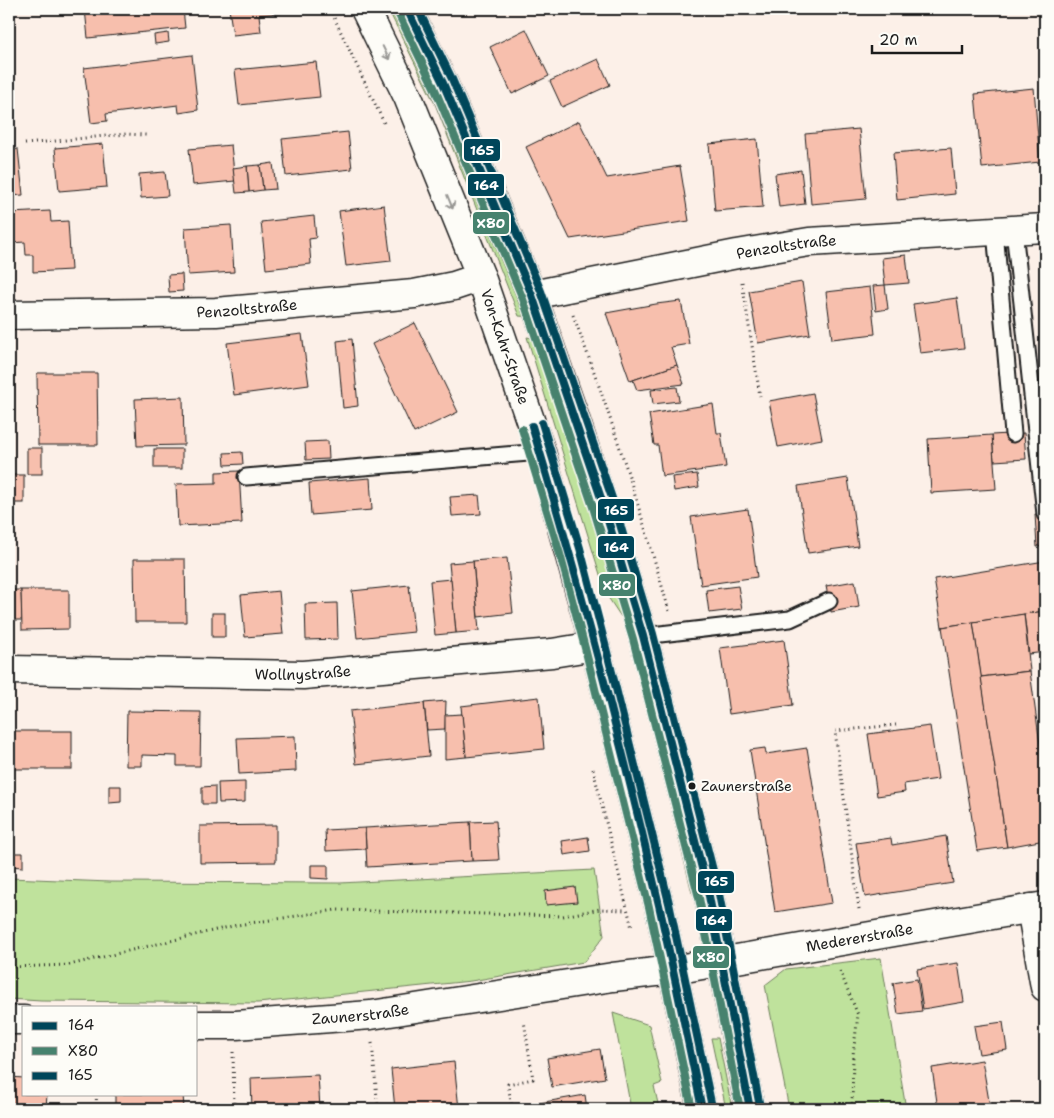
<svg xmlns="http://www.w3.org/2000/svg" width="1054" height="1118" font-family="'Shantell Sans',sans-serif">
	<rect width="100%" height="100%" fill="#fcf0e8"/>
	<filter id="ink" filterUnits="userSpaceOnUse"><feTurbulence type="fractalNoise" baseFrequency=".02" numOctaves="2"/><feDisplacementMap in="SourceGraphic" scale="10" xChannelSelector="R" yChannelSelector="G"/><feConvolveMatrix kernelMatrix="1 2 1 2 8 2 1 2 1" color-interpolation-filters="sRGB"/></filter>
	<g filter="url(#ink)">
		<g fill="#bfe29c" stroke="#6e7f5c">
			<path d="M388,9h8l135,308 -12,-1 -84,-212z"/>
			<path d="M527,337l14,3 91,285 69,267 -9,1 -65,-267 -21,-32z"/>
			<path d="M594,870l10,66 -20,26 -113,19 -213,22 -217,-2 -32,-2v-121l101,4 230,1z"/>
			<path d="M881,958l25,151h-117l-24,-124 21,-16z"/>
			<path d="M613,1013l36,12 13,58 -8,3 5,22 8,-1 1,2h-37z"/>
			<path d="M711,1038h7l14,71h-6z"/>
		</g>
		<g fill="#f7bfad" stroke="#1c1c1c">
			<path d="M85,9h98l2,19 -97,10z"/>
			<path d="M229,9h52v4l-22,2 2,17 -28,3z"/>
			<path d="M526,29l23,47 -37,18 -22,-47z"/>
			<path d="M168,33l1,9 -14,2 -1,-9z"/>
			<path d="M192,55l6,55 -19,3 -1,-8 -72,9 1,7 -16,2 -7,-55z"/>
			<path d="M598,59l12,26 -48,22 -12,-26z"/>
			<path d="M316,62l4,35 -81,8 -4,-35z"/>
			<path d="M1034,88l6,74 -58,6 -7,-74z"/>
			<path d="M579,121l28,57 73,-12 9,55 -119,18 -44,-92z"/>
			<path d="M859,129l7,70 -55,5 -6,-70z"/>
			<path d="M348,132l4,37 -66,7 -4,-37z"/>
			<path d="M757,139l6,68 -48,4 -6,-67z"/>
			<path d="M103,144l4,43 -48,4 -4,-43z"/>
			<path d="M231,145l4,36 -42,4 -4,-36z"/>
			<path d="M951,148l4,46 -58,6 -4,-47z"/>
			<path d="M18,149l5,46 -14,1v-46z"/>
			<path d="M273,163l3,26 -13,1 -3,-25z"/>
			<path d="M260,165l3,25 -14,2 -2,-26z"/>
			<path d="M247,166l2,26 -13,1 -3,-25z"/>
			<path d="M801,170l4,34 -26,3 -4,-33z"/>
			<path d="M165,172l3,24 -27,2 -2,-24z"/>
			<path d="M384,205l7,56 -45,5 -7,-55z"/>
			<path d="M50,211l1,11 17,-1 3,49 -38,2v-17h-7l-1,-13 -14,1 -1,-30z"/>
			<path d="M314,216l2,22 -7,1 2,25 -45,5 -5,-47z"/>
			<path d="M231,225l3,47 -46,3 -3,-47z"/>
			<path d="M906,255l3,28 -24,2 -3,-27z"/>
			<path d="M182,274l1,17 -14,1 -1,-17z"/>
			<path d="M802,282l8,52 -52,9 -9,-52z"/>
			<path d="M885,285l3,24 -12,2 -3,-25z"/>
			<path d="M870,287l5,47 -43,5 -6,-47z"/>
			<path d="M957,298l7,50 -44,5 -7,-49z"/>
			<path d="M681,301l8,43 -18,3 6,18 -47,16 -24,-68 50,-9z"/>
			<path d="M415,323l43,89 -44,21 -42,-89z"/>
			<path d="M302,334l7,51 -75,10 -7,-52z"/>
			<path d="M352,339l6,67 -15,2 -6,-67z"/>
			<path d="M677,365l7,19 -47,6 -4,-10z"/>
			<path d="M37,373h60l1,72h-60z"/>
			<path d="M677,387l2,14 -26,3 -2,-14z"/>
			<path d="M813,393l9,46 -44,8 -9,-46z"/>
			<path d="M183,397l1,48 -47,1 -2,-47z"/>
			<path d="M713,404l4,29h4l5,34 -64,9 -4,-31h-4l-5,-31z"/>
			<path d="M1024,433l2,26 -32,2 -2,-26z"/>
			<path d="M992,435l4,54 -65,4 -3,-54z"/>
			<path d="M328,441l1,18 -23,1 -1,-18z"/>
			<rect x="27" y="448" width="15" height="26"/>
			<rect x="154" y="449" width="28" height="19"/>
			<path d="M242,452l1,12 -18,1 -1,-12z"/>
			<path d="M239,471l3,52 -64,3 -2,-42 40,-1v-11z"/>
			<path d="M697,474l2,13 -25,4 -2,-14z"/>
			<rect x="9" y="475" width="15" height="28"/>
			<path d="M370,478l2,32 -61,5 -2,-32z"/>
			<path d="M848,478l10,68 -50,7 -10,-67z"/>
			<path d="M479,495l2,19 -29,2 -2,-19z"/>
			<path d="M748,509l9,68 -56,8 -10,-68z"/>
			<path d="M1035,514h10v32l-8,1z"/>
			<path d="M507,558l6,55 -35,4 -5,-56z"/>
			<path d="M134,559h51l1,63h-51z"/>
			<path d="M473,561l6,70 -23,2 -7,-70z"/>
			<path d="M1045,561v50l-103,16 -8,-48z"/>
			<path d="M451,579l5,54 -21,2 -5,-54z"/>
			<path d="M855,581l4,26 -28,5 -5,-26z"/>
			<path d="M409,585l5,47 -57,6 -5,-47z"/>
			<path d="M738,586l4,23 -33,4 -3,-23z"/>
			<path d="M9,590h12l1,30h-13z"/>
			<path d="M21,590h48v39l-47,1z"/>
			<path d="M279,591l4,43 -38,3 -4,-42z"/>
			<path d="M337,603l1,36 -32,1 -1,-36z"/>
			<path d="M1045,611v41l-16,2 -5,-40z"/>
			<rect x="212" y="613" width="13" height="24"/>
			<path d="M1024,614l6,57 -49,6 -8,-55z"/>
			<path d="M973,622l34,225 -30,4 -35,-224z"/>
			<path d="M784,640l9,65 -64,9 -9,-66z"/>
			<path d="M1030,671l15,110v59l-38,7 -26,-170z"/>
			<path d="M539,697l5,52 -78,8 -5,-51z"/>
			<path d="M446,701l-1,28 -18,1 -3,-27z"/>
			<path d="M424,703l5,53 -73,8 -6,-53z"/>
			<path d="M127,711l74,1 -1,54h-23v-10l-35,-1v11h-16z"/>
			<path d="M462,714l4,43 -21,2v-44z"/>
			<path d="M930,726l8,53 -34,5 1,8 -28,4 -9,-62z"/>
			<rect x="13" y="731" width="59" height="38"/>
			<path d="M295,736l1,35 -57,3 -2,-36z"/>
			<path d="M765,748l1,6 41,-6 25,155 -57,9 -25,-162z"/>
			<path d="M245,782v20l-26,1 -1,-20z"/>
			<path d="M109,786h12v16l-12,1z"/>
			<path d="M215,786v18h-13v-17z"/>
			<path d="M496,821l3,39 -27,1 -2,-39z"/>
			<path d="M470,822l2,39 -105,6 -2,-39z"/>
			<path d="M276,825v37l-76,1v-37z"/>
			<path d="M365,828l1,21 -40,2 -1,-21z"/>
			<path d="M946,836l7,47 -88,14 -9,-54 35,-5 1,7z"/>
			<path d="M588,837l2,14 -26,4 -2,-14z"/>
			<path d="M9,853h14v14l-14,-1z"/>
			<path d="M311,865h17v14l-17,-1z"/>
			<path d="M575,887l2,15 -31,3 -1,-14z"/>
			<path d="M958,963l6,39 -41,7 -6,-40z"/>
			<path d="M917,979l5,32 -24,3 -5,-31z"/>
			<path d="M1003,1022l4,28 -28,4 -5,-28z"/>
			<path d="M600,1049l5,29 -53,9 -5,-29z"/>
			<path d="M982,1060l8,47 -14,2h-38l-6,-41z"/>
			<path d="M454,1062l5,47h-64l-4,-40z"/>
			<path d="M318,1075l2,34h-68l-1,-31z"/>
			<path d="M9,1077l15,1v16h23l-1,15h-37z"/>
			<path d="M115,1094h68l1,15h-69z"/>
			<path d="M585,1095l2,14h-47l-1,-6z"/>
		</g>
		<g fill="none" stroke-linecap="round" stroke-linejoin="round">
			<defs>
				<g id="service">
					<path d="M1014,230l31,284"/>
					<path d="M995,231l18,203"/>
					<path d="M246,477l295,-25"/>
					<path d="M643,636l147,-17 39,-18"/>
				</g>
				<g id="minor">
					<path id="s1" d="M532,295l205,-41 72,-12 236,-14"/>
					<path id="s2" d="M9,315l207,-3 198,-18 40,-8 27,-9"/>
					<path id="s3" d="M9,670l294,5 249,-22 43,-7"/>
					<path d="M1031,908l14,79"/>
					<path d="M9,1020h15"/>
					<path id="s4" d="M196,1025h40l135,-10 242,-38 60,-7 372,-64"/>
				</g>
				<g id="secondary">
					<path id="s5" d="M365,9l43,88 73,180 60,175 54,194 64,259 43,204"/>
					<path d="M407,9l36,74 89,212 40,115 31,94 40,132 66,260 41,213"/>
				</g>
			</defs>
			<use href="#service" stroke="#1c1c1c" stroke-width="19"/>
			<use href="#minor" stroke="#1c1c1c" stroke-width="31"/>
			<use href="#secondary" stroke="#1c1c1c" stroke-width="31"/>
			<g stroke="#1c1c1c" stroke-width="3" stroke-dasharray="1 4" stroke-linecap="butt">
				<path d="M330,9l54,114"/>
				<path d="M25,144l101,-10 20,1"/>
				<path d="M742,282l18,114"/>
				<path d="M573,315c37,97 68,196 96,296"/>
				<path d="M593,769l39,159"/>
				<path d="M859,909l-24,-178 61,-6"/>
				<path d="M9,967l60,-2 168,-40 99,-15 227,6 37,-7 26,1"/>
				<path d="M840,971l18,44 -5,40 -1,54"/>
				<path d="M372,1043l6,66"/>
				<path d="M233,1052l1,57"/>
				<path d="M96,1094l1,15"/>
				<path d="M512,1109l-4,-25 25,-5 -9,-58"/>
			</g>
			<use href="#service" stroke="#fdfcf7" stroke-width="15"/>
			<use href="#minor" stroke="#fdfcf7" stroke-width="28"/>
			<use href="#secondary" stroke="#fdfcf7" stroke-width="28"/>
			<defs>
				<g id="bus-1">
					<path d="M407,9l36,74 89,212 71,209 40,132 66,260 41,213"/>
					<path d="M532,426c48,158 90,318 127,479 15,68 29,136 43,204"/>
				</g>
				<g id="bus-2">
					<path d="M398,13l36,74 89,212 70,208 40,132 66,259 41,211"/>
					<path d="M522,429l38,125 25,94 64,259 43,202"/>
				</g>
				<g id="bus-3">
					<path d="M418,9l34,70 89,212 72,210 40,133 66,260 41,213"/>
					<path d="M542,423l38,125 25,96 64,259 43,204"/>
				</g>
			</defs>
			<use href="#bus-1" stroke="#fdfcf7" stroke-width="11"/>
			<use href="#bus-2" stroke="#fdfcf7" stroke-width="11"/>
			<use href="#bus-3" stroke="#fdfcf7" stroke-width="11"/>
			<use href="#bus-1" stroke="#00465a" stroke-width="8"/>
			<use href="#bus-2" stroke="#46826e" stroke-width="8"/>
			<use href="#bus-3" stroke="#00465a" stroke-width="8"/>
		</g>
		<defs><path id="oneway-shaft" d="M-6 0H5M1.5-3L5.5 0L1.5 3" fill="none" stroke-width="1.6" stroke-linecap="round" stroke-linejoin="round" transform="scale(1.25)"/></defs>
		<g stroke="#989794">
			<use href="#oneway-shaft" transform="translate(386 53) rotate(64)"/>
			<use href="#oneway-shaft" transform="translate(450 202) rotate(68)"/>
		</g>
	</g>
	<circle fill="#1c1c1c" stroke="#fdfcf7" stroke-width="2" cx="692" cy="786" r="4.5"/>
	<g text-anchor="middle" stroke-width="4" stroke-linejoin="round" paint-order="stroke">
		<g font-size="14" fill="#1c1c1c" stroke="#fdfcf7" text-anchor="start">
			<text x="701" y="791">Zaunerstraße</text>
		</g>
		<g font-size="15" fill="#1c1c1c" stroke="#fdfcf7">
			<text dy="5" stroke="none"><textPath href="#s1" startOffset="259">Penzoltstraße</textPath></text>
			<text dy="5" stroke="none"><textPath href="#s2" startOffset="238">Penzoltstraße</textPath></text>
			<text dy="5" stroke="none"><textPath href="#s5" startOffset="366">Von-Kahr-Straße</textPath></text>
			<text dy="5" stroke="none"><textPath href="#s3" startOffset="294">Wollnystraße</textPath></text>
			<text dy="5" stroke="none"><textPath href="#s4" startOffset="670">Medererstraße</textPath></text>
			<text dy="5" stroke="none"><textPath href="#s4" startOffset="165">Zaunerstraße</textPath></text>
		</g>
	</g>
	<g stroke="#fdfcf7" stroke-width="2">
		<rect x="463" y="138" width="38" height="24" rx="5" fill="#00465a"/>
		<rect x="467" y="173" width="38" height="24" rx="5" fill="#00465a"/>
		<rect x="472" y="211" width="38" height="24" rx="5" fill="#46826e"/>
		<rect x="597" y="498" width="38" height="24" rx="5" fill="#00465a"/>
		<rect x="597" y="535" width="38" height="24" rx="5" fill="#00465a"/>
		<rect x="598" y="573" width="38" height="24" rx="5" fill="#46826e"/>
		<rect x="697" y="870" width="38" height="24" rx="5" fill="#00465a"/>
		<rect x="695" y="908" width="38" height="24" rx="5" fill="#00465a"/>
		<rect x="692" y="945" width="38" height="24" rx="5" fill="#46826e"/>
	</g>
	<g font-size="14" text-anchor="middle" font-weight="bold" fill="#fff">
		<text x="482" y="155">165</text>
		<text x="486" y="190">164</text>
		<text x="491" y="228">X80</text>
		<text x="616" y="515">165</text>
		<text x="616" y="552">164</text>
		<text x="617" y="590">X80</text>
		<text x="716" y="886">165</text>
		<text x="714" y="925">164</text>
		<text x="711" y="962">X80</text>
	</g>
	<rect width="1054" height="1118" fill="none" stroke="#fdfcf7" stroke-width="30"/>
	<rect x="15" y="15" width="1024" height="1088" fill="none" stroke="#1c1c1c" stroke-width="2" filter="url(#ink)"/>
	<rect x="22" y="1006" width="175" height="90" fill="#fdfcf7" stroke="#a3a29f"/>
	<rect x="32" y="1022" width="25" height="8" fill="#00465a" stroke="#a3a29f"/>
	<text x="68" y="1030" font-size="15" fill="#1c1c1c">164</text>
	<rect x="32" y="1047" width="25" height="8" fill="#46826e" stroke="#a3a29f"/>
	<text x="68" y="1056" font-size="15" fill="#1c1c1c">X80</text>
	<rect x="32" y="1072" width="25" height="8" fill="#00465a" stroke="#a3a29f"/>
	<text x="68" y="1080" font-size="15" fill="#1c1c1c">165</text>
	<path d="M872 45v8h90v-8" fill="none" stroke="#1c1c1c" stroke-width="2.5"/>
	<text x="879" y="45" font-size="15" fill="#1c1c1c" stroke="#fdfcf7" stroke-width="4" paint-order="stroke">20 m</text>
</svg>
